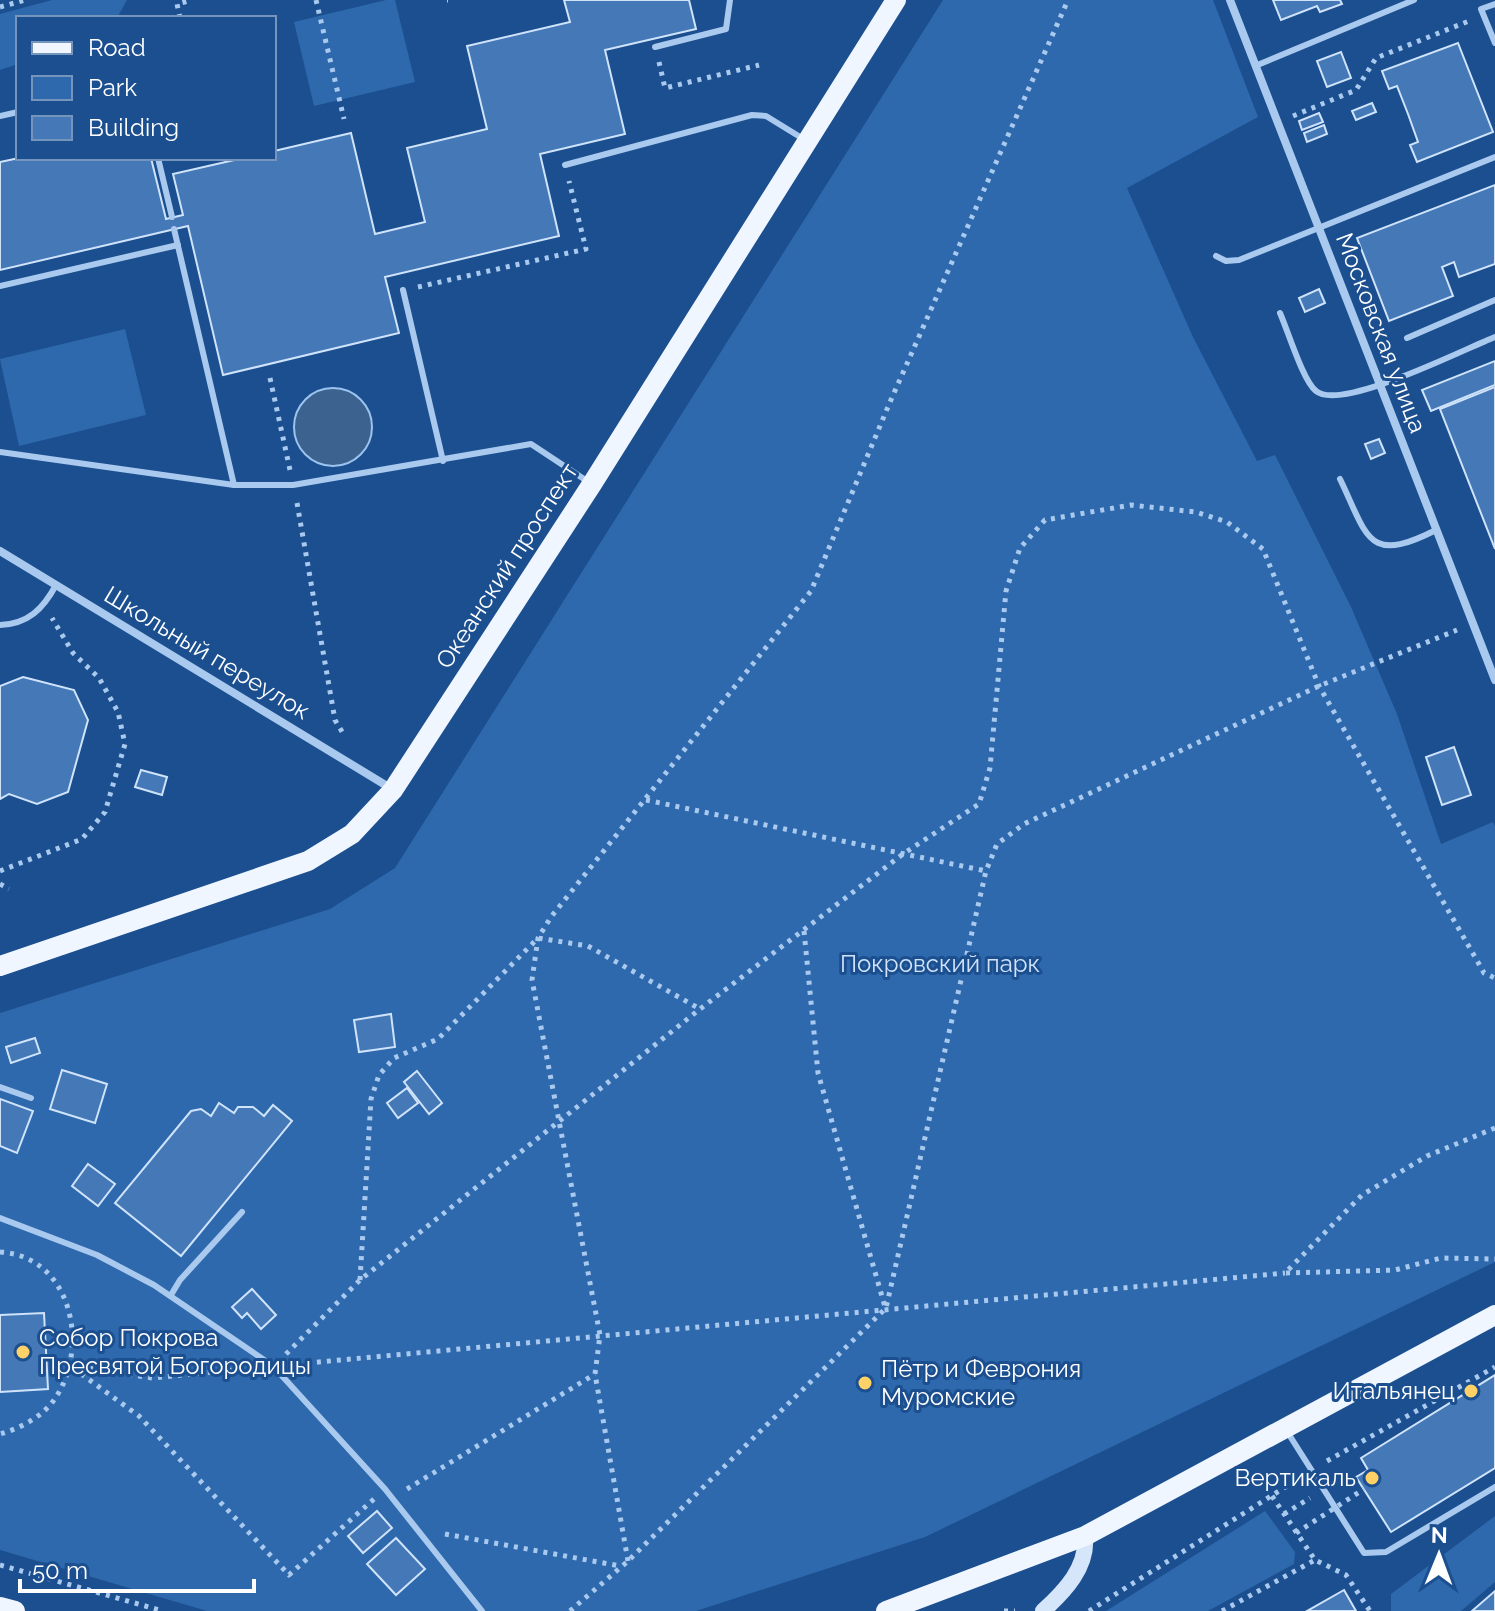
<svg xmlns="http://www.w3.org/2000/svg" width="1495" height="1611" font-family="Raleway,sans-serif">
	<rect width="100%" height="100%" fill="#1b4f8f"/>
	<g fill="#2e69ad">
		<path d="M52,0h75l-10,18h-99v46l-18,6v-56z"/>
		<path d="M386,0h9l20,82 -101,24 -20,-84z"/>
		<path d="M943,0h270l45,117 -131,71 66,149 64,124 18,-6 76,152 46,107 44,130 52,-22 2,4v436l-570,275 -229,74h-489l-207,-61v-537l330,-104 65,-41z"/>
		<path d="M125,329l21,86 -127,31 -19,-87z"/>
		<path d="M1265,1511l30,41 -1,12 -86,47h-102z"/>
		<path d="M1495,1516v66l-34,29h-70v-17z"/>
	</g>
	<circle fill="#3c6290" stroke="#9cc4f0" stroke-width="2" cx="333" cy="427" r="39"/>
	<g fill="#4478b7" stroke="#cfe3fa" stroke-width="2">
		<path d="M564,0h125l7,29 -91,21 20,84 -85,20 19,82 -174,41 14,56 -176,42 -35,-149 -188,44v-108l19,-4h132l15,61 17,-4 -10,-41 70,-16h31v-7l77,-18 24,101 50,-12 -18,-74 80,-19 -20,-83 103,-24z"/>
		<path d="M1273,0h67l2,4 -22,8 -3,-6 -36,14z"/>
		<path d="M1458,43l35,89 -76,30 -7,-17 8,-3 -10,-28 -11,-28 -8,3 -7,-18z"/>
		<path d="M1341,52l10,26 -24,9 -10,-26z"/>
		<path d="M1372,103l4,9 -20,8 -4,-9z"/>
		<path d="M1319,113l4,9 -21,8 -3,-9z"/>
		<path d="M1324,125l3,9 -20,8 -3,-9z"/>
		<path d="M1495,185v79l-36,13 -5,-15 -12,5 11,29 -64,25 -32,-83z"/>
		<path d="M1319,289l6,14 -20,9 -6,-14z"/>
		<path d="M1495,361v24l-64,26 -9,-21z"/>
		<path d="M1495,387v162l-55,-140z"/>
		<path d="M1379,439l6,14 -14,6 -6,-15z"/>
		<path d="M23,677l51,13 14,30 -20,72 -31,12 -28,-10 -9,5v-113z"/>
		<path d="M1454,747l17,48 -29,10 -16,-48z"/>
		<path d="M141,770l26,7 -5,18 -27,-8z"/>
		<path d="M391,1014l4,33 -36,5 -5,-32z"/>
		<path d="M35,1038l5,15 -29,10 -5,-16z"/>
		<path d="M62,1070l45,14 -12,39 -45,-14z"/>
		<path d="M417,1071l25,32 -13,11 -25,-32z"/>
		<path d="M407,1088l11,15 -20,15 -11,-15z"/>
		<path d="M0,1099l33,12 -16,42 -17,-7z"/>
		<path d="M219,1103l15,10 4,-6h15l11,9 9,-11 19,16 -111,135 -66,-53 76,-92 10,-2 10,7z"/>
		<path d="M88,1164l27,20 -17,22 -26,-20z"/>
		<path d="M252,1289l24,26 -15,14 -14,-16 -5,5 -10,-11z"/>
		<path d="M44,1313l4,76 -48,3v-77z"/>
		<path d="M1495,1375v93l-104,64 -35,-55 12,-7 -7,-12z"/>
		<path d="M377,1511l15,17 -29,25 -15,-17z"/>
		<path d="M396,1538l29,31 -29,26 -29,-31z"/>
		<path d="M1344,1590l12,21h-49z"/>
		<path d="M1495,1591v20h-23z"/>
	</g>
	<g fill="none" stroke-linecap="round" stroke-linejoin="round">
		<g stroke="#a9c9ee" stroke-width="5" stroke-dasharray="4 6" stroke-linecap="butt">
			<path d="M316,0l28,119"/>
			<path d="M447,0h1"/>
			<path d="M0,7l25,-7"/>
			<path d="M180,18l-3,-14 15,-4"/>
			<path d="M659,62l6,26 94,-23"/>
			<path d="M1293,116l63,-26 20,-32 93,-37"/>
			<path d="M418,287l168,-38 -17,-68"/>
			<path d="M270,378l20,92"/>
			<path d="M297,503l38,217 9,15"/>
			<path d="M646,800l340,71"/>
			<path d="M0,871l82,-32 23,-27 20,-68 -7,-32 -19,-34 -26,-25 -21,-35"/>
			<path d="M0,884l9,5"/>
			<path d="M804,931l14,142 67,234"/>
			<path d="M1495,1128l-68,28 -65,39 -77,78 110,-3 46,-12 54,1"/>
			<path d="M0,1252c71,4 90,93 56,145 -12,19 -35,31 -56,37"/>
			<path d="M360,1280l11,-181 8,-24 15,-17 44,-19 100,-101 50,8 112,63"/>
			<path d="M286,1354l74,-74 340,-271 203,-155 76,-50 11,-36 16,-177 14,-43 25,-28 86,-15 65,7 31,10 36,27 56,137 160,278 5,9 11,5"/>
			<path d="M297,1364l988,-91"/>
			<path d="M69,1365l83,13 91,-9"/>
			<path d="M73,1368l66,48 150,159 85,-76"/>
			<path d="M1327,1461l168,-94"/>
			<path d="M407,1489l188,-115"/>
			<path d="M1272,1496l43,64 31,15 24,36"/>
			<path d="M1284,1514l26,-16"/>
			<path d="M445,1534l175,32"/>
			<path d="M628,1561l-33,-187 5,-39 -68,-355 6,-42 13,-21 260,-326 79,-189 178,-402"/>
			<path d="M0,1565l163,46"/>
			<path d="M570,1611l58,-50 258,-253 100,-437 11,-27 27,-20 295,-138 138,-56"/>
			<path d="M1004,1611h11"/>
			<path d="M1089,1611l209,-132"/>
			<path d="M1222,1611l93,-51"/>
		</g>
		<g stroke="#a9c9ee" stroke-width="6">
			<path d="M1495,4l-14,5 14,34"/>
			<path d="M655,47l71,-18 4,-29"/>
			<path d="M1255,66l159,-66"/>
			<path d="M0,116l18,-4"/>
			<path d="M158,158l14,59"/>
			<path d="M565,165l187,-50 14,1 39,24"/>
			<path d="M174,229l60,256"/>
			<path d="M1216,256l10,5 13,-1 256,-103"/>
			<path d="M0,286l178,-41"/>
			<path d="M403,290l40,171"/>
			<path d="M1280,313c8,18 23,68 36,78 25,21 148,-42 179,-54"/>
			<path d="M1407,338l88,-38"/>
			<path d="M0,452l234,33h59l238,-41 56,37"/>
			<path d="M1340,479c28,58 27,86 96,51"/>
			<path d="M0,625c28,-1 43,-16 56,-40"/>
			<path d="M0,1087l31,11"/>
			<path d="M0,1218l97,37 57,30 119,81 112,123 97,122"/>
			<path d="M171,1295l9,-15 62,-68"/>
			<path d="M1288,1433l76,120 22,-1 109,-65"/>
		</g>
		<g stroke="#a9c9ee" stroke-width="8">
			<path d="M1230,0l265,680"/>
			<path d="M0,551l392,238"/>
		</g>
		<path stroke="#d6e6fa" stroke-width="16" d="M1043,1611c22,-20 45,-44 42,-75"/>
		<g stroke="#f0f6ff" stroke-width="20">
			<path d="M0,966l308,-105 44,-27 41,-44 199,-306 304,-484"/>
			<path d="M0,1607l15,4"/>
			<path d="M886,1611l199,-75 410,-221"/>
		</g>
		<path stroke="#a9c9ee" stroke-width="5" stroke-dasharray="4 6" stroke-linecap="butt" d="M1296,1533l68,-44"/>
	</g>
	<g fill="#ffd166" stroke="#1b4f8f" stroke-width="3">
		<circle cx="23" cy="1352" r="8"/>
		<circle cx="865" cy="1383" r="8"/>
		<circle cx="1471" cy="1391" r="8"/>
		<circle cx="1372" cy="1478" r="8"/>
	</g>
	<g text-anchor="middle" stroke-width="6" stroke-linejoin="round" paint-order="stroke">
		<g font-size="24" fill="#fff" stroke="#1b4f8f">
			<text transform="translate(1381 333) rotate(69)" y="8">Московская улица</text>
			<text transform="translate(507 566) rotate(-57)" y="8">Океанский проспект</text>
			<text transform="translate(207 653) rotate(31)" y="8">Школьный переулок</text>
		</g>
		<g font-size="24" fill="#cfe3fa" stroke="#1b4f8f">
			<text x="940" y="972">Покровский парк</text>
		</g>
		<g font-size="24" fill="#fff" stroke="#1b4f8f" text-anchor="start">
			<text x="39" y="1346">Собор Покрова<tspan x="39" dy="28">Пресвятой Богородицы</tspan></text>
			<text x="881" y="1377">Пётр и Феврония<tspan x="881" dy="28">Муромские</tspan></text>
			<text x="1455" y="1399" text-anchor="end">Итальянец</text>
			<text x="1356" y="1486" text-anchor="end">Вертикаль</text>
		</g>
	</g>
	<rect x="16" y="16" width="260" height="144" fill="#1b4f8f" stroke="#7695bc" stroke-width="2"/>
	<rect x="32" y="42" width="40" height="12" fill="#f0f6ff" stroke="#7695bc" stroke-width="2"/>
	<text x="88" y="56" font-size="24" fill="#ffffff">Road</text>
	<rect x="32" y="76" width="40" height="24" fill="#2e69ad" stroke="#7695bc" stroke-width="2"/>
	<text x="88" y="96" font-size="24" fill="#ffffff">Park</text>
	<rect x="32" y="116" width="40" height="24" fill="#4478b7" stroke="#7695bc" stroke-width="2"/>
	<text x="88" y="136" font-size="24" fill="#ffffff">Building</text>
	<g transform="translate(1439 1555) rotate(1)" stroke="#1b4f8f" stroke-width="6" paint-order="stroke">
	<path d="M0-6L14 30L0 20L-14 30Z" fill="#ffffff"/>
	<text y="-12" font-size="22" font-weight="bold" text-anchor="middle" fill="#ffffff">N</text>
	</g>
	<path d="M20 1579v12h234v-12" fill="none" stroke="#ffffff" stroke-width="4"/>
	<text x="32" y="1579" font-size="24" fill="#ffffff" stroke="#1b4f8f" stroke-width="6" paint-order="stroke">50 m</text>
</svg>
